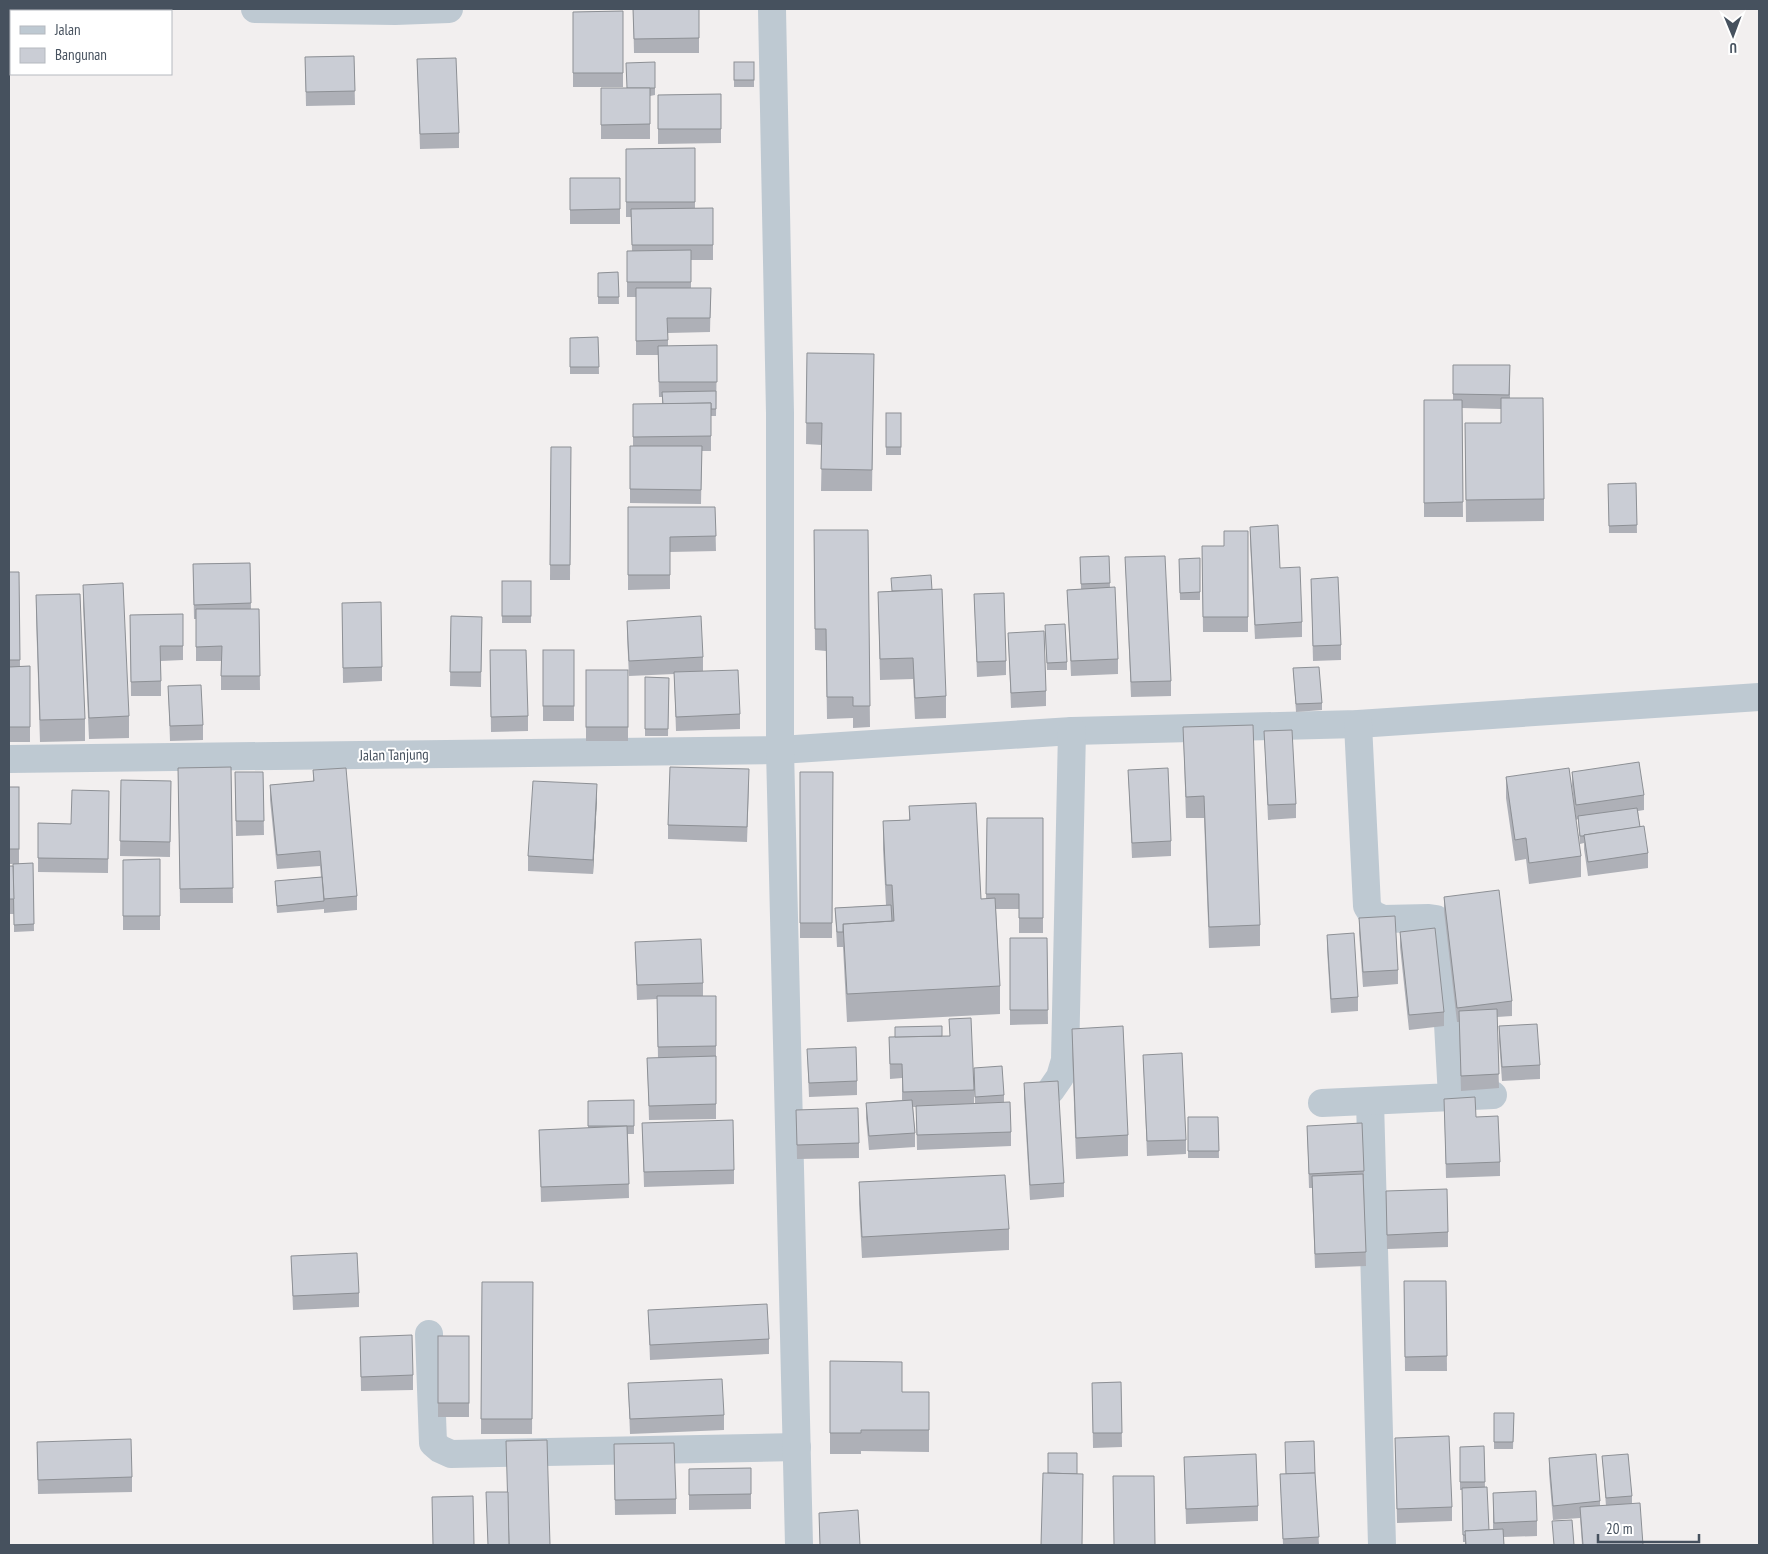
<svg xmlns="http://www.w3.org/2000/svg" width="1768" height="1554" font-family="'PT Sans Narrow',sans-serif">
	<rect width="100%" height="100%" fill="#f2efef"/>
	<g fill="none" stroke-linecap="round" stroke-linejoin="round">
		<g stroke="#bec9d2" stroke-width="28">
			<path d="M255,9l140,2 54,-2"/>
			<path d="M9,759l771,-9 292,-19 286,-7 401,-27"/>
			<path d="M1051,1090l9,-13 5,-17 7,-329"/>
			<path d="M1452,1097l41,-2"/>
			<path d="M1370,1101l12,444"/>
			<path d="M1322,1103l130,-6 -8,-146 -3,-22 -5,-10 -7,-1 -46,1 -11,-5 -5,-8 -9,-182"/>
			<path d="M429,1334l4,109 7,6 11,5 346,-7"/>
		</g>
		<path stroke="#bec9d2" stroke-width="28" d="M772,9l8,404v337l19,795"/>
	</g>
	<g fill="#aeb0b7">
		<path d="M633,9h66v44h-65z"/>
		<path d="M623,11v76h-50v-75z"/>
		<path d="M354,56l1,49 -49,1 -1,-49z"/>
		<path d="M417,59l42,74v15l-39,1z"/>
		<path d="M655,62v33l-5,1v43h-49v-51h26z"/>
		<rect x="734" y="62" width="20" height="25"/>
		<path d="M721,94v49l-63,1v-49z"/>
		<path d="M695,148v60h18v52h-22v28h20l-1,44 -42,1v13l49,-1 -1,71h-5v35h-9l-1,53 -71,-1v-57h3v-42h29v-7h-3l-1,-42h-22v-58h-9v-46h5l-1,-34h-5v-68z"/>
		<rect x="570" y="178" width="50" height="46"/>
		<path d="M618,272l1,32h-21v-31z"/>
		<path d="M598,337l1,37h-29v-36z"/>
		<path d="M807,353l67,1 -2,137h-51l1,-46 -16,-1z"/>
		<path d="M1453,365h57v33l34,101v22l-78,1 -1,-99h36v-14l-39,-1 1,109h-39v-117h29z"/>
		<rect x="886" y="413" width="15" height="42"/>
		<path d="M551,447h20l-1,133h-20z"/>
		<path d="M1636,483l1,50h-28l-1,-49z"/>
		<path d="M628,507h87l1,44 -46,1v37l-42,1z"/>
		<path d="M1250,527l30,41 22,54v15l-47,2 -5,-98z"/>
		<path d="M814,530h54l2,197 -17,1v-10l-26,1 -1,-68 -11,-1z"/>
		<path d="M1248,531v101h-45l-1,-86h22z"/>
		<path d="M1109,556l1,32 8,71v15l-47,2 -4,-86 14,-1 -1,-32z"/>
		<path d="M1125,557l46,124v15l-40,1z"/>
		<path d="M1200,558v42h-20l-1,-41z"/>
		<path d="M250,563l1,46h8l1,81h-39v-29h-25v-42h-2l-1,-55z"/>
		<path d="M9,572h10l1,94h10v76h-21z"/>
		<path d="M1311,579l30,66v15l-28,1z"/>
		<rect x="502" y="581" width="29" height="42"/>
		<path d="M83,585l46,131v22l-40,1 -6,-133z"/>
		<path d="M932,590l14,106v22l-31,1 -2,-40 -33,1 -2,-88z"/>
		<path d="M974,594l32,67v14l-29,2z"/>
		<path d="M36,595l49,124v22l-45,1 -4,-125z"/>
		<path d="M342,603l40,64v14l-39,2z"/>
		<path d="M183,614v46l-22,1v35h-30l-1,-81z"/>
		<path d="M451,616l31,1 -1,70 -31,-1z"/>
		<path d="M627,621l76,36v14l37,43v15l-64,2 -2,-57 -45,2 -2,-40z"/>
		<path d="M1045,632l22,30v8h-20z"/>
		<path d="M1008,633l38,58v15l-35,2z"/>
		<path d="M490,650l38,66v15l-37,1z"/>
		<rect x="543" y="650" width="31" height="71"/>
		<path d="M1293,668l29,35v7l-26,2z"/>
		<rect x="586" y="670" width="42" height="71"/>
		<path d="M645,677l24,1 -1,58h-23z"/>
		<path d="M168,686l35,39v15l-33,1z"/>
		<path d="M1183,727l77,198v21l-51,2 -5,-130h-18z"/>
		<path d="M1264,731l32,73v14l-28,2z"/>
		<path d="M231,767l2,136h-53l-2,-135z"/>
		<path d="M313,770l44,126v14l-33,3v-4l-47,4 -2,-32 46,-4 -1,-11 -43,3 -7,-69v-15l43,-4z"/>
		<path d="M1128,770l43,71v15l-39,2z"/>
		<path d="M235,772h28l1,63 -28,1z"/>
		<path d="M800,772h33l-1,166h-32z"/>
		<path d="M1572,772l72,23v15l-6,1 2,16 8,26v15l-60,8 -4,-27v-6l-4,1 -2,-25 -2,1 -4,-34z"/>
		<path d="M1506,777l75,79v21l-52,7 -3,-25 -11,2 -9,-63z"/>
		<path d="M121,780l50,1 -1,76 -50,-1z"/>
		<path d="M749,784l-2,58 -79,-3v-14z"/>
		<path d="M9,787h10v77l14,-1 1,68 -20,1v-18h-5v-48h4l3,-2h-7z"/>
		<path d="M109,791l-1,82 -70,-1v-49l33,1z"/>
		<path d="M597,798l-4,76 -65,-3v-15z"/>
		<path d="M909,806l72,93h5l1,-81h56v115h-24v-24h-23l4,77v28l-153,8 -4,-75h-6l-2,-39 51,-3 -3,-56v-28l26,-1z"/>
		<path d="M160,859v71h-37v-70z"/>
		<path d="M1444,897l68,104v15l-15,1 2,71 -38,3 -2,-69h-2l-13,-111z"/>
		<path d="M1359,918l39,52v14l-35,3 -4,-54z"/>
		<path d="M1400,932l44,80v14l-35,4 -9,-83z"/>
		<path d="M1327,935l31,62v14l-27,2 -4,-64z"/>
		<path d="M1010,938h37l1,86 -38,1z"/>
		<path d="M635,942l68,41v13l13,50v73l-67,1 -2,-62h11l-1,-59 -20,1z"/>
		<path d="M949,1019l25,71v13h1l-1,-35 30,27v7l7,30v14l-94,4 -1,-43h-3l2,26v14l-46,3 -3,-32v-15l36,-3v-22l-12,1 -1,-42 61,-1z"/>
		<path d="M1499,1026l41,39v14l-38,2 -3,-40z"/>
		<path d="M1072,1029l56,106v21l-52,3 -4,-109z"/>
		<path d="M807,1049l50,32v14l-48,2z"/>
		<path d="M1143,1055l43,85v14l-39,2z"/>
		<path d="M1024,1083l40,100v14l-34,3 -6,-102z"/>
		<path d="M1444,1099l32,18 24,45v14l-54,2z"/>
		<path d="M634,1100v34h-6l1,64 -88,4 -2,-72 49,-2v-27z"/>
		<path d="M796,1110l63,33v15l-62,1z"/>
		<path d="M1188,1117h30l1,41h-31z"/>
		<path d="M642,1123l92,47v14l-90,3z"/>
		<path d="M1307,1126l57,45v14l2,81 -51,2 -3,-80h-3z"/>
		<path d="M859,1182l150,47v21l-147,8 -3,-54z"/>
		<path d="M1386,1191l62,41v15l-61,2z"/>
		<path d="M291,1256l68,37v14l-66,3z"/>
		<path d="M1404,1281h42l1,90h-42z"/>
		<path d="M482,1282h51l-1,152h-51z"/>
		<path d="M648,1310l121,29v15l-119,6z"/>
		<rect x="438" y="1336" width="31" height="81"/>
		<path d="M360,1337l53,38v15l-52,1z"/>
		<path d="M830,1361l72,31h27v60l-68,-1v3h-31z"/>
		<path d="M1121,1382l1,65 -29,1 -1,-65z"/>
		<path d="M628,1383l96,32v15l-94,4z"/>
		<path d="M1494,1413h20l-1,36h-19z"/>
		<path d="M1395,1438l57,69v14l-55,2z"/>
		<path d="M37,1442l95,35v15l-94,2z"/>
		<path d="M614,1444l62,55v15l-61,1z"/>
		<path d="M1484,1446l1,41 4,43h4v-37l44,28v15l-33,1v8h-39v-3h-2l-1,-52h-2v-43z"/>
		<path d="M1602,1456l30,40v8l11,41h-61l-2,-27 -27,2 -4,-47v-15l51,43v5h6z"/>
		<path d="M1184,1457l74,49v15l-72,3z"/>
		<path d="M751,1468v41l-62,1v-41z"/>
		<path d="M1315,1473l4,72h-36l-3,-71z"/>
		<path d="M819,1513l41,32h-40z"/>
	</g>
	<path fill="#8d9095" d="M597,784v14l-4,76v-14z"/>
	<g fill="#cacdd5" stroke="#8d9095">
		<path d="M633,9h66v29l-65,1z"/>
		<path d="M623,11v62h-50v-61z"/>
		<path d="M354,56l1,35 -49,1 -1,-35z"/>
		<path d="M456,58l3,75 -39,1 -3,-75z"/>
		<path d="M655,62v26h-28l-1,-25z"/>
		<rect x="734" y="62" width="20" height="18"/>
		<path d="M601,88h49v36l-49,1z"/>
		<path d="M721,94v35h-63v-34z"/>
		<path d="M695,148v54h-69v-53z"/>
		<path d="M570,178h50v31l-50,1z"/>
		<path d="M713,208v37h-81l-1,-36z"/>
		<path d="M691,250v32h-64v-31z"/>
		<path d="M618,272l1,25h-21v-24z"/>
		<path d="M636,288h75l-1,30h-43l1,22 -32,1z"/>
		<path d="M598,337l1,30h-29v-29z"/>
		<path d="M717,345v37h-58l-1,-36z"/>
		<path d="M807,353l67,1 -2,116 -51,-1 1,-46h-16z"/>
		<path d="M1453,365h57l-1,30 -56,-1z"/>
		<path d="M716,391v18h-5v-6l-48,1 -1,-12z"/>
		<path d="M1501,398h42l1,101 -78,1 -1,-77h36z"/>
		<path d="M1424,400h38l1,102 -39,1z"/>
		<path d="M711,403v33l-78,1v-33z"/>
		<rect x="886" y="413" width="15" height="34"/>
		<path d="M630,446h72l-1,44 -71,-1z"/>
		<path d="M551,447h20l-1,118h-20z"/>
		<path d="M1636,483l1,42 -28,1 -1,-42z"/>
		<path d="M628,507h87l1,29 -46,1v38h-42z"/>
		<path d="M1278,525l2,43 20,-1 2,55 -47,3 -5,-98z"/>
		<path d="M814,530h54l2,176h-17v-9h-26l-1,-68h-11z"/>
		<path d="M1224,531h24v86h-45l-1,-71h22z"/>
		<path d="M1109,556l1,27 -29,1 -1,-27z"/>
		<path d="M1165,556l6,125 -40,1 -6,-125z"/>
		<path d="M1200,558v34l-20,1 -1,-34z"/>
		<path d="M250,563l1,40 -57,2 -1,-41z"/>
		<path d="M9,572h10l1,88h-11z"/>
		<path d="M931,575l1,15 -40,1 -1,-13z"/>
		<path d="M1338,577l3,68 -28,1 -2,-67z"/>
		<rect x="502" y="581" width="29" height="35"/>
		<path d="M123,583l6,133 -40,2 -6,-133z"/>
		<path d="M1115,587l3,72 -47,2 -4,-71z"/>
		<path d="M942,589l4,107 -31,2 -2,-40 -33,1 -2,-67z"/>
		<path d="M1004,593l2,68 -29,1 -3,-68z"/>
		<path d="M80,594l5,125 -45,1 -4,-125z"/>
		<path d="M381,602l1,65 -39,1 -1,-65z"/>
		<path d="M196,609h63l1,67h-39l1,-30 -26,1z"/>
		<path d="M183,614v32h-23l1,35 -30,1 -1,-67z"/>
		<path d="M451,616l31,1 -1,55h-31z"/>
		<path d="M701,616l2,41 -74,4 -2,-40z"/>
		<path d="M1065,624l2,38 -20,1 -2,-38z"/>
		<path d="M1044,631l2,60 -35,2 -3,-60z"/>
		<path d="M490,650h36l2,66 -37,1z"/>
		<rect x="543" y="650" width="31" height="56"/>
		<path d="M30,666v61h-21v-60z"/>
		<path d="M1319,667l3,36 -26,1 -3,-36z"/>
		<rect x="586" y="670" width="42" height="57"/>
		<path d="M738,670l2,44 -64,3 -2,-45z"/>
		<path d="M645,677l24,1 -1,51h-23z"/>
		<path d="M201,685l2,40 -33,1 -2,-40z"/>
		<path d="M1253,725l7,200 -51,2 -5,-131 -18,1 -3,-70z"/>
		<path d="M1292,730l4,74 -28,1 -4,-74z"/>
		<path d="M1639,762l5,33 -68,10 -4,-33z"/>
		<path d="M231,767l2,121 -53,1 -2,-121z"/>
		<path d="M670,767l79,2 -2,58 -79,-2z"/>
		<path d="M346,768l11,128 -33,3 -4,-48 -43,4 -7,-70 44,-4 -1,-11z"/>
		<path d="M1168,768l3,73 -39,2 -4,-73z"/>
		<path d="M1569,768l12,88 -52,7 -3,-25 -11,2 -9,-63z"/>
		<path d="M235,772h28l1,49h-28z"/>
		<path d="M800,772h33l-1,151h-32z"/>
		<path d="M121,780l50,1 -1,61 -50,-1z"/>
		<path d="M533,781l64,3 -4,76 -65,-4z"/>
		<rect x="9" y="787" width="10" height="62"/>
		<path d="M72,790l37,1 -1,68 -70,-1v-35l33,1z"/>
		<path d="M976,803l5,96 14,-1 5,88 -153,8 -4,-70 51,-3 -2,-36h-6l-3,-64 27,-1 -1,-14z"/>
		<path d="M1637,808l3,19 -56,8v1h-4l-2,-20z"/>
		<path d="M987,818h56v100h-24v-24h-33z"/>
		<path d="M1644,826l4,27 -60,9 -4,-27z"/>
		<path d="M160,859v57h-37v-56z"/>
		<path d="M33,863l1,61 -20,1 -1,-61z"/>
		<path d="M9,866h4l1,33h-5z"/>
		<path d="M322,877l2,24 -47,5 -2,-25z"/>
		<path d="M1499,890l13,111 -55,7 -13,-111z"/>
		<path d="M891,905l1,16 -49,3v8h-6l-2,-24z"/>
		<path d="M1395,916l3,54 -35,2 -4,-54z"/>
		<path d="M1435,928l9,84 -35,3 -9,-83z"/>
		<path d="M1354,933l4,64 -27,2 -4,-64z"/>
		<path d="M1010,938h37l1,72h-38z"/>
		<path d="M701,939l2,44 -66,2 -2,-43z"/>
		<path d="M657,996h59v50l-58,1z"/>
		<path d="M1497,1009l2,65 -38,2 -2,-65z"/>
		<path d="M971,1018l3,72 -71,2 -1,-28h-12l-1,-27 61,-1 -1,-17z"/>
		<path d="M1537,1024l3,41 -38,2 -3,-41z"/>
		<path d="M942,1026v10l-47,1v-10z"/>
		<path d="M1123,1026l5,109 -52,3 -4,-109z"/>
		<path d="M856,1047l1,34 -48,2 -2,-34z"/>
		<path d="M1182,1053l4,87 -39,1 -4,-86z"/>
		<path d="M716,1056v48l-67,2 -2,-48z"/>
		<path d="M1002,1066l2,29 -29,2 -1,-29z"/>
		<path d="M1058,1081l6,102 -34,2 -6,-102z"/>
		<path d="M1475,1097l1,20 22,-1 2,46 -54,2 -2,-65z"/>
		<path d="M634,1100v26h-46v-25z"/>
		<path d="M912,1100l3,33 -46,3 -3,-33z"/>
		<path d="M1010,1102l1,30 -94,3 -1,-29z"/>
		<path d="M858,1108l1,35 -62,2 -1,-35z"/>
		<path d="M1188,1117h30l1,34h-31z"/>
		<path d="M733,1120l1,50 -90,2 -2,-49z"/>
		<path d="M1362,1123l2,48 -55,3 -2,-48z"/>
		<path d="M627,1126l2,58 -88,3 -2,-57z"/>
		<path d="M1363,1174l3,78 -51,2 -3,-78z"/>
		<path d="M1005,1175l4,54 -147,8 -3,-55z"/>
		<path d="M1447,1189l1,43 -61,3 -1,-44z"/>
		<path d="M357,1253l2,40 -66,3 -2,-40z"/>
		<path d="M1404,1281h42l1,75 -42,1z"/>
		<path d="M482,1282h51l-1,137h-51z"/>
		<path d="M767,1304l2,35 -119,6 -2,-35z"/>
		<path d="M412,1335l1,40 -52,2 -1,-40z"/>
		<rect x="438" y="1336" width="31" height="67"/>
		<path d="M830,1361l72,1v30h27v38h-68v3h-31z"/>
		<path d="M722,1379l2,36 -94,4 -2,-36z"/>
		<path d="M1121,1382l1,51h-29l-1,-50z"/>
		<path d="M1494,1413h20l-1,29h-19z"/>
		<path d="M1449,1436l3,71 -55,2 -2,-71z"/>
		<path d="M131,1439l1,38 -94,3 -1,-38z"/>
		<path d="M547,1440l3,105h-41l-3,-104z"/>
		<path d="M1314,1441l1,32 -29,1 -1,-32z"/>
		<path d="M674,1443l2,56 -61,1 -1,-56z"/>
		<path d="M1484,1446l1,36h-25v-35z"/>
		<path d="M1048,1453h29v21l-29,-1z"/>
		<path d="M1256,1454l2,52 -72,3 -2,-52z"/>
		<path d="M1596,1454l4,47 -47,5 -4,-48z"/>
		<path d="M1628,1454l4,42 -26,2 -4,-42z"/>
		<path d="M751,1468v26l-62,1v-26z"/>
		<path d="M1043,1473l40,1 -1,71h-41z"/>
		<path d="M1315,1473l4,64 -36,2 -3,-65z"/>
		<path d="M1113,1476h41l1,69h-41z"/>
		<path d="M1487,1487l2,43 -24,1 1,4h-3l-1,-47z"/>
		<path d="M1536,1491l1,30 -43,2 -1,-30z"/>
		<path d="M486,1492h22l1,53h-21z"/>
		<path d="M473,1496l1,49h-41l-1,-48z"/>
		<path d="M1640,1503l3,42h-60l-3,-38z"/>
		<path d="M858,1510l2,35h-40l-1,-32z"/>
		<path d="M1572,1520l2,25h-20l-2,-24z"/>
		<path d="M1503,1529l1,16h-38l-1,-14z"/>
	</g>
	<g text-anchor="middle" stroke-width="4" stroke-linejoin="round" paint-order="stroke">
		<g font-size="15" fill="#46515e" stroke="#fff">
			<text transform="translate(394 755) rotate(-1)" y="5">Jalan Tanjung</text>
		</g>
	</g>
	<rect width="1768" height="1554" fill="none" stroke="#46515e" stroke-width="20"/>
	<rect x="10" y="10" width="162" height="65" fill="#ffffff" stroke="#b5b9bf"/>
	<rect x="20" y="26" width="25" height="8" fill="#bec9d2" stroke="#b5b9bf"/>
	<text x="55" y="35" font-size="15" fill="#46515e">Jalan</text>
	<rect x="20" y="48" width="25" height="15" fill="#cacdd5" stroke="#b5b9bf"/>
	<text x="55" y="60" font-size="15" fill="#46515e">Bangunan</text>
	<g transform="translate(1733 35) rotate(179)" stroke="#ffffff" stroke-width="4" paint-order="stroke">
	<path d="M0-4L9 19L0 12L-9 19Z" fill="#46515e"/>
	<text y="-8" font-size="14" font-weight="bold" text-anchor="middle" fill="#46515e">U</text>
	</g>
	<path d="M1598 1534v8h101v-8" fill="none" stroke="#46515e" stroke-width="2.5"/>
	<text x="1606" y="1534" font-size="15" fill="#46515e" stroke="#ffffff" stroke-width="4" paint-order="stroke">20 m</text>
</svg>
